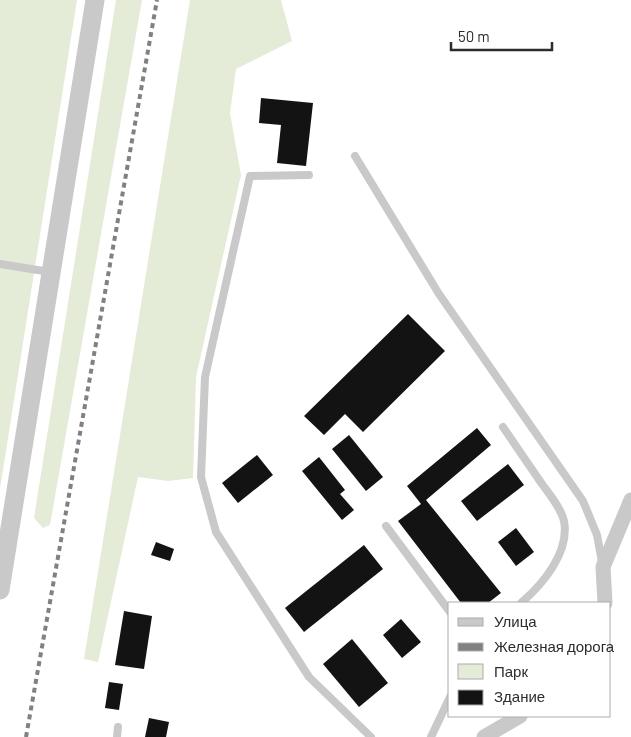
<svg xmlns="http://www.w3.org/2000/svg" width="631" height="737" font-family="Barlow,sans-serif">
	<rect width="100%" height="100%" fill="#fff"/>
	<g fill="#e4ebd7">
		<path d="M0,0h77l-77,489z"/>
		<path d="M116,0h26l-92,525 -7,3 -9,-10z"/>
		<path d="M190,0h91l11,41 -56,28 -6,44 11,62 -45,202 -3,101 -25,3 -30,-4 -40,185 -14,-3z"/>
	</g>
	<g fill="#131313">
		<path d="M261,98l52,5 -7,63 -29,-3 4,-38 -22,-2z"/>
		<path d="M408,314l37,37 -82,81 -18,-18 -21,21 -20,-19z"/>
		<path d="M477,428l14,17 -65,55 75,93 -13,10h-27l-63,-82 23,-17 -14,-18z"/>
		<path d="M349,435l34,42 -17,14 -34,-42z"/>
		<path d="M257,455l16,20 -35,28 -16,-20z"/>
		<path d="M319,457l26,33 -5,4 14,16 -12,10 -40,-49z"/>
		<path d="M508,464l16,21 -47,36 -16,-20z"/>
		<path d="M516,528l18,24 -18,14 -18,-24z"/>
		<path d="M156,542l18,7 -4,12 -19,-6z"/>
		<path d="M364,545l19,24 -79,63 -19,-24z"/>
		<path d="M124,611l28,5 -8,53 -29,-4z"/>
		<path d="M401,619l20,23 -19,16 -19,-23z"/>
		<path d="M352,639l36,44 -29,24 -36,-43z"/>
		<path d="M109,682l14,2 -4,26 -14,-2z"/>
		<path d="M149,718l20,4 -3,15h-21z"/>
	</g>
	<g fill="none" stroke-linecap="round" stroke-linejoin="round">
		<g stroke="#c9c9c9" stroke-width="8">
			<path d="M355,156l84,138 144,207 14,34 5,27"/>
			<path d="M309,175l-59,1 -45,201 -4,100 15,55 93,145 62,60"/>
			<path d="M0,264l50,8"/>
			<path d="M503,427c13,19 26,38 39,57 8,11 19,24 22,37 6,31 -21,63 -43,82"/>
			<path d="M386,526l64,86"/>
			<path d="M117,737l1,-10"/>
			<path d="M431,737l19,-40"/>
		</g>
		<g stroke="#c9c9c9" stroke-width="15">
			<path d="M605,603l-2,-36 28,-67"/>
			<path d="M484,737l36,-21"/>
		</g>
		<path stroke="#c9c9c9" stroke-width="19" d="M0,590l95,-590"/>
		<path stroke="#818181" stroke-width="4" stroke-dasharray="5 4" stroke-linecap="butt" d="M26,737l131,-737"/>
	</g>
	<rect x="448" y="602" width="162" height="115" fill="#ffffff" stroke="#ababab"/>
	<rect x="458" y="618" width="25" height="8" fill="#c9c9c9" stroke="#ababab"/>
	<text x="494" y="627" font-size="15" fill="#2c2c2c">Улица</text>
	<rect x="458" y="643" width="25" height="8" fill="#818181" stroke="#ababab"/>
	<text x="494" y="652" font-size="15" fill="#2c2c2c">Железная дорога</text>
	<rect x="458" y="664" width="25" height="15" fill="#e4ebd7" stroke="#ababab"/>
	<text x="494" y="677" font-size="15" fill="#2c2c2c">Парк</text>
	<rect x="458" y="690" width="25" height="15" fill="#131313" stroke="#ababab"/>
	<text x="494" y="702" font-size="15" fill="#2c2c2c">Здание</text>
	<path d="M451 42v8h101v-8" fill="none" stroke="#2c2c2c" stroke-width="2.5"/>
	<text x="458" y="42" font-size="15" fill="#2c2c2c" stroke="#ffffff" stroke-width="4" paint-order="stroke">50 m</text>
</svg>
